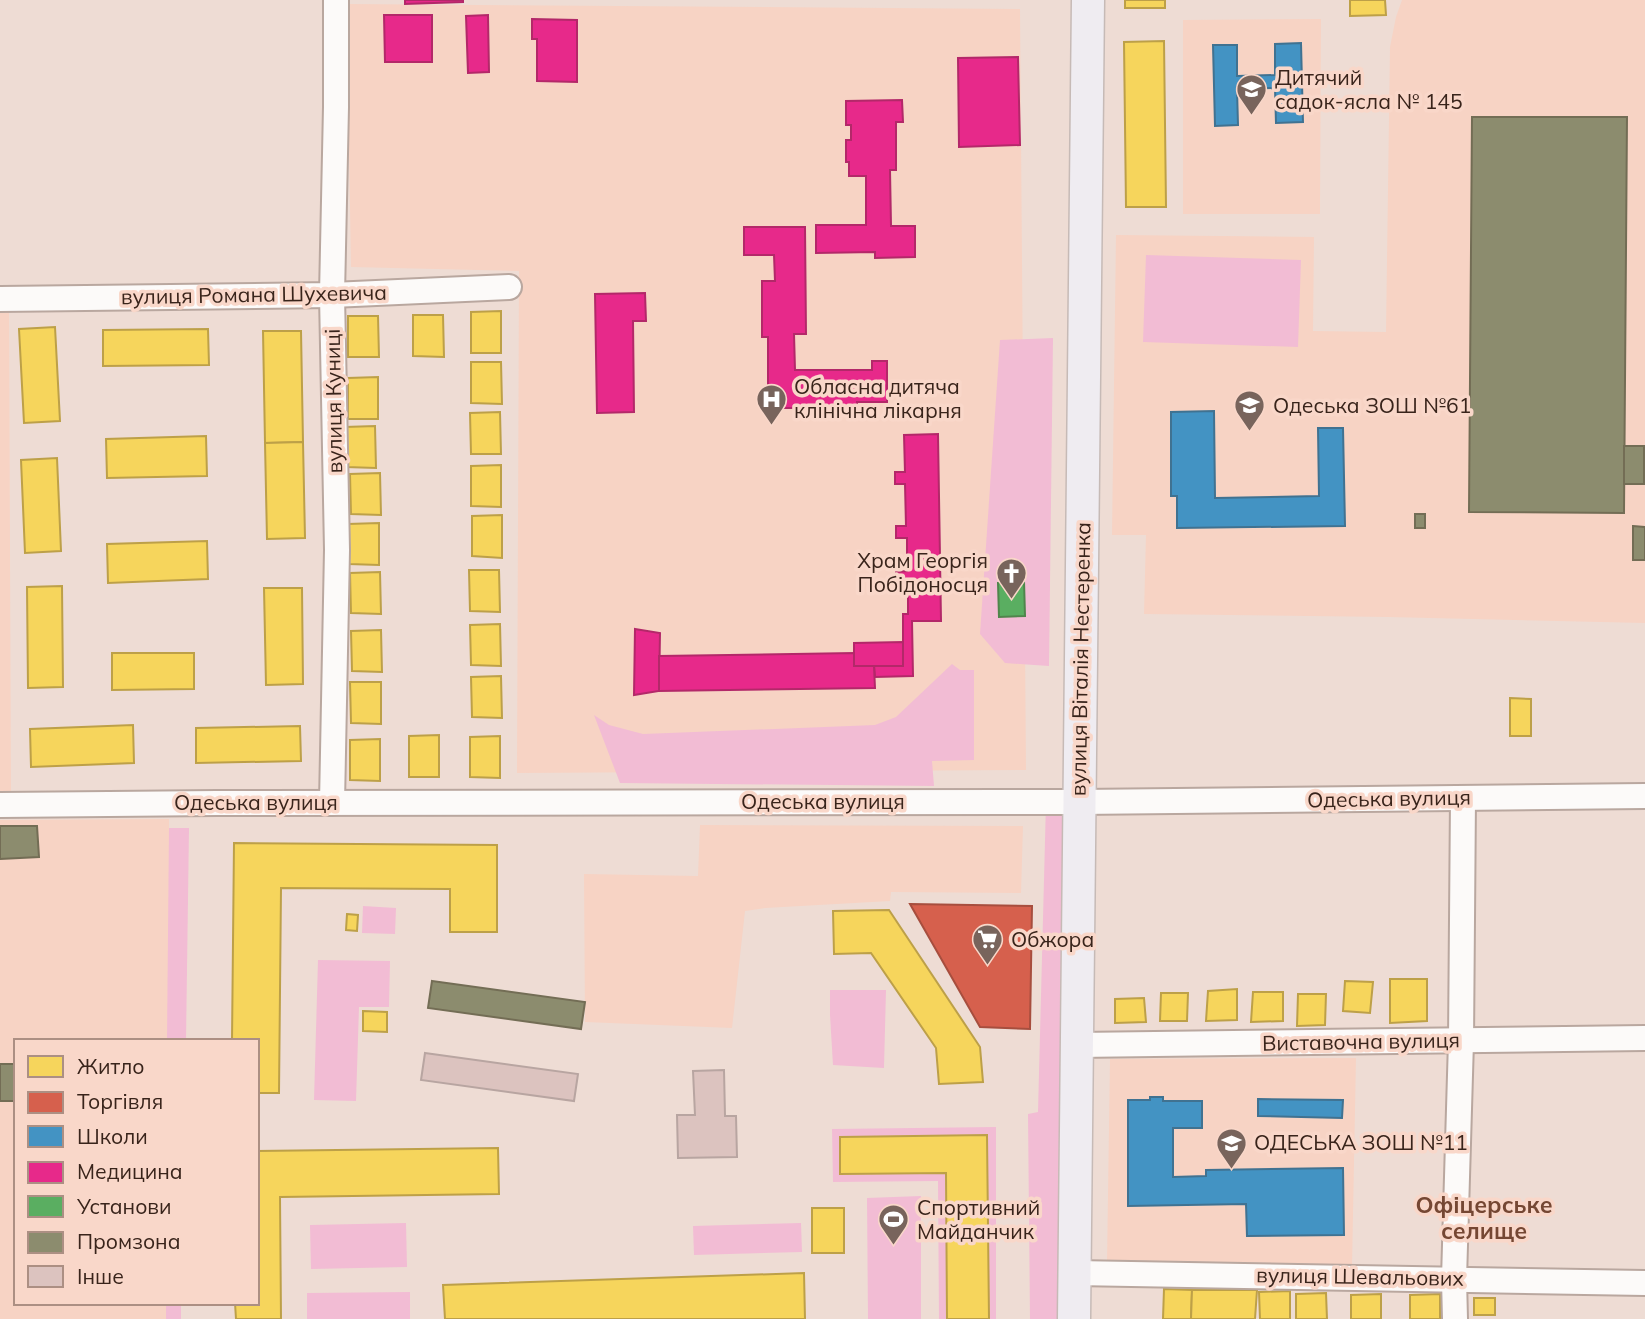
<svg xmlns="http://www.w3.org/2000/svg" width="1645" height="1319" font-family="Mulish,sans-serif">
	<rect width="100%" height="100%" fill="#eedcd4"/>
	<g fill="#f7d3c4">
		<path d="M1402,0h243v623l-257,-6 -244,-3 2,-79h-34l4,-300 198,2 -1,94 73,1 4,-285 6,-30z"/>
		<path d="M348,4l672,5 6,761 -509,3 2,-502 -168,-4 -3,-176z"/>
		<path d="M1321,19l-1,195h-137v-194z"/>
		<path d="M0,302h9l2,490 -11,1z"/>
		<path d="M169,819v222h-153v262h150v16h-166v-499z"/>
		<path d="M700,825l323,1 -2,67 -130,-1 -1,9 -125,7 -20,3 -13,117 -147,-6 -1,-148 114,2z"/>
		<path d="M1356,1058l-4,209 -245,-5 3,-203z"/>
	</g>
	<g fill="#f2bcd4">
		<path d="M1146,255l155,5 -3,87 -155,-5z"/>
		<path d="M1053,338l-4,328 -44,-3 -25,-29 20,-294z"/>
		<path d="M952,664l8,6h14v90l-42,1 2,25 -314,-3 -26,-68 15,10 34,9 232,-9 21,-8z"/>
		<path d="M1046,802l19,6 -5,511h-30l-2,-205 10,-2z"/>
		<path d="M169,828h20l-3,213h-19z"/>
		<path d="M363,906l33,2 -1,26 -33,-1z"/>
		<path d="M318,960l72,1 -1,46h-30l-3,94 -42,-1z"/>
		<path d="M830,990h56l-2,78 -51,-3 -3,-50z"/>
		<path d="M996,1127v192h-7l-2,-183 -41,37 1,146h-8l-1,-138 -105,1 -1,-53z"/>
		<path d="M921,1196v123h-53l-1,-121z"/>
		<path d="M406,1223l1,44 -96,2 -1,-44z"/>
		<path d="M801,1223l1,29 -108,3 -1,-29z"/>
		<path d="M410,1292v27h-103v-26z"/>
		<rect x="166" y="1303" width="15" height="16"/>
	</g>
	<g fill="#f6d55c" stroke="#bda048" stroke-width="2">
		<rect x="1125" y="0" width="40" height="8"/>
		<path d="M1350,0h35l1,15 -36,1z"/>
		<path d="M1164,41l2,166h-40l-2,-165z"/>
		<path d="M501,311v42h-30v-41z"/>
		<path d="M413,315h30l1,42 -31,-1z"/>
		<path d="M348,316h30l1,41h-31z"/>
		<path d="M55,327l5,94 -36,2 -5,-94z"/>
		<path d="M208,329l1,36 -106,1v-36z"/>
		<path d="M263,331h38l2,111 -38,1z"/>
		<path d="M471,362h30l1,42 -31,-1z"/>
		<path d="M378,377v42h-30v-41z"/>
		<path d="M500,412l1,42h-30l-1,-41z"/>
		<path d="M375,426l1,42 -30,-1 -1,-40z"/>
		<path d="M206,436l1,40 -100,2 -1,-39z"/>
		<path d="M303,442l2,96 -38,1 -2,-96z"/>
		<path d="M57,458l4,93 -36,2 -4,-93z"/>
		<path d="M501,465v42l-30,-1v-40z"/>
		<path d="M380,473l1,42 -30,-1 -1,-40z"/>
		<path d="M502,515v43l-30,-2v-40z"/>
		<path d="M379,523v42l-30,-1 -1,-40z"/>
		<path d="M207,541l1,38 -100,4 -1,-39z"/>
		<path d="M469,570h30l1,42 -30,-1z"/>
		<path d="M380,572l1,42 -30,-1 -1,-40z"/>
		<path d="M62,586l1,101 -35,1 -1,-101z"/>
		<path d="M264,588h38l1,96 -37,1z"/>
		<path d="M500,624l1,42 -30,-1 -1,-40z"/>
		<path d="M381,630l1,42 -30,-1 -1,-40z"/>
		<path d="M112,653h82v36l-82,1z"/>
		<path d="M501,676l1,42 -30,-1 -1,-40z"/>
		<path d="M350,682h31v42l-30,-1z"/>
		<path d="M1510,698l21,1v37h-21z"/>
		<path d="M133,725l1,38 -103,4 -1,-38z"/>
		<path d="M300,726l1,35 -105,2v-35z"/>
		<path d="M439,735v42h-30v-41z"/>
		<path d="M500,736v42l-30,-1v-40z"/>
		<path d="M380,739v42l-30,-1v-40z"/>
		<path d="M234,843l263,2v87h-47v-43l-169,-1 -2,205h-22v-52h-25z"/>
		<path d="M889,910l91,137 3,35 -44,2 -3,-36 -65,-95 -37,1 -1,-43z"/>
		<path d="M347,914l11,1 -1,16 -11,-1z"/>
		<path d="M1390,979h37v42l-37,2z"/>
		<path d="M1345,981l28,1 -3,31 -27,-2z"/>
		<path d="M1237,989v31l-31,1 2,-30z"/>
		<path d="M1253,992h30v29l-32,1z"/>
		<path d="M1161,993h27l-1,28h-27z"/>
		<path d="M1298,994h28l-1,31 -28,1z"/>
		<path d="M1144,998l2,24 -31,1v-24z"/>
		<path d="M363,1011l24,1v20l-24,-1z"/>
		<path d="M987,1135l2,184h-42l-1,-146 -106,1v-37z"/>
		<path d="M498,1148l1,46 -219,3 1,122h-45l-1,-16h22v-152z"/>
		<rect x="812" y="1208" width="32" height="45"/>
		<path d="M804,1273l1,46h-360l-2,-34z"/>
		<path d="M1164,1289l28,1 -1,29h-28z"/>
		<path d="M1192,1290h65l-2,29h-64z"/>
		<path d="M1290,1291v28h-30l-1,-27z"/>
		<path d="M1326,1293l1,26h-31v-25z"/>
		<path d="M1381,1294v25h-30v-24z"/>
		<path d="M1440,1294v25h-30v-24z"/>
		<rect x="1474" y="1298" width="21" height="17"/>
	</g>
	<path fill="#d6604d" stroke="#a74e3e" stroke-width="2" d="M910,904l122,2 -2,123 -50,-2z"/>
	<g fill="#4393c3" stroke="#407291" stroke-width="2">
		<path d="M1301,43l2,79 -27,1 -1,-35 -38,1 1,36 -23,1 -2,-81h24v31l38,-1v-31z"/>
		<path d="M1214,411l1,87 104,-2 -1,-68h25l2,98 -168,2v-32h-6v-84z"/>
		<path d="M1150,1097h13v4h39v27h-29v49l33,-1v-6l137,-2 1,67 -97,1 -1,-32 -118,2v-106h22z"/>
		<path d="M1258,1099l85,1 -1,18 -84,-2z"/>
	</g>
	<g fill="#e7298a" stroke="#b32869" stroke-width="2">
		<path d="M405,0h58v2l-58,2z"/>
		<path d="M384,15h48v47h-47z"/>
		<path d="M488,15l1,57 -21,1 -2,-57z"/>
		<path d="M532,19l45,1v62l-40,-1v-42h-5z"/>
		<path d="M1018,57l2,88 -61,2 -1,-89z"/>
		<path d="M902,100l1,22h-7v48h-6l1,56h24v31l-40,1v-6l-59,1v-28h50v-49h-17v-14h-3v-22h5v-15h-5v-24z"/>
		<path d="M744,227h61l1,107h-12l1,36h77v-9h15v41h-30v6h-89v-71h-6v-56h13l-1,-26h-30z"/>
		<path d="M645,293l1,28h-13l1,91 -37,1 -2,-119z"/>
		<path d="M938,434l3,187h-29l1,55 -38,1 -1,-11h29v-52h5v-28h-12v-14l11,-1v-33h-11v-12h10l-1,-42h-10v-12h10l-1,-37z"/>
		<path d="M635,629l25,4 -1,58 -25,4z"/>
		<path d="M903,642v24h-49v-23z"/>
		<path d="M854,653v13h20l1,22 -216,3v-35z"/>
	</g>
	<path fill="#5aae61" stroke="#50854c" stroke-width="2" d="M1024,581l1,35 -26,1 -1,-34z"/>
	<g fill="#8c8c6e" stroke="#736d55" stroke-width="2">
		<path d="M1472,117h155l-3,396 -155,-1z"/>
		<rect x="1624" y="446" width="20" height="38"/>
		<rect x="1415" y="514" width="10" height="14"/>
		<path d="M1633,526l12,1v33h-12z"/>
		<path d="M0,826h37l2,31 -39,2z"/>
		<path d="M432,981l153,21 -4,27 -153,-21z"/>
		<rect x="0" y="1064" width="16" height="37"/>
	</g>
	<g fill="#dcc3bf" stroke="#b8a5a1" stroke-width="2">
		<path d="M425,1053l153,21 -4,27 -153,-21z"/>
		<path d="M724,1070l1,46h11l1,41 -59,1 -1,-43h18l-2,-44z"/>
	</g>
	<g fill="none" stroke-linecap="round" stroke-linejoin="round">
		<defs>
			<g id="minor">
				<path d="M0,299l332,-4 177,-8"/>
				<path d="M332,803l5,-253 -5,-255 4,-188v-107"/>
				<path d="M0,805l217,-2 862,-1 566,-6"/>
				<path d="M1077,1045l568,-7"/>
				<path d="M1075,1273l570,10"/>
				<path d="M1455,1319l-1,-40 7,-238 2,-243"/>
			</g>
			<path id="major" d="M1074,1319l14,-1319"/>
		</defs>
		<use href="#minor" stroke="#b9a79f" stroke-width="28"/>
		<use href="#major" stroke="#c6bab6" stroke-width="35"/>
		<use href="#minor" stroke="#fcfaf9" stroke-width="24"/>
		<use href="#major" stroke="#efecf1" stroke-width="32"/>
	</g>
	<defs>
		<symbol id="school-pin" viewBox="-11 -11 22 30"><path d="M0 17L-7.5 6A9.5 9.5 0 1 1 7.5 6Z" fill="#78645c" stroke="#f9d7c9"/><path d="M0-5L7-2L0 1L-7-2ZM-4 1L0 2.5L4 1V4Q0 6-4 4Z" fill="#fff"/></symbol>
		<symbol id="hospital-pin" viewBox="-11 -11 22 30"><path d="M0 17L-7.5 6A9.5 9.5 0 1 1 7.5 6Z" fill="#78645c" stroke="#f9d7c9"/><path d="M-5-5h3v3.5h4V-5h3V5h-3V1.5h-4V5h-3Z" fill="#fff"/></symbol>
		<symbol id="church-pin" viewBox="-11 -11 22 30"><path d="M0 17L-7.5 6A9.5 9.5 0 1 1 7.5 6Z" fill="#78645c" stroke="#f9d7c9"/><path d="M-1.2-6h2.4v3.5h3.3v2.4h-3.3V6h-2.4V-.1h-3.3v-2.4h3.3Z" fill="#fff"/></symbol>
		<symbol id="supermarket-pin" viewBox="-11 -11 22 30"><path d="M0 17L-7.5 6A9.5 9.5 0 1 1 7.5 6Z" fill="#78645c" stroke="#f9d7c9"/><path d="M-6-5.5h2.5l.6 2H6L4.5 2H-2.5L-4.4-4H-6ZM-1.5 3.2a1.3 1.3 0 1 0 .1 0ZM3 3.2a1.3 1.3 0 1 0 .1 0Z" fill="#fff"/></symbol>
		<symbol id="stadium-pin" viewBox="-11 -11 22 30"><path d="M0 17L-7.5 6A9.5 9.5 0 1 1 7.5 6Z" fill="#78645c" stroke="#f9d7c9"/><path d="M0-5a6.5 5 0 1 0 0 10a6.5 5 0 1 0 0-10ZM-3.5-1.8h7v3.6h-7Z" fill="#fff"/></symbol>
	</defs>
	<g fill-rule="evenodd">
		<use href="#school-pin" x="1234" y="72" width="35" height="47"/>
		<use href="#hospital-pin" x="754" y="382" width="35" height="47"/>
		<use href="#school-pin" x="1232" y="388" width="35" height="47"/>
		<use href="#church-pin" x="994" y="556" width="35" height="47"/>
		<use href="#supermarket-pin" x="970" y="922" width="35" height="47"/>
		<use href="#school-pin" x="1214" y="1126" width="35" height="47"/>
		<use href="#stadium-pin" x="876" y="1202" width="35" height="47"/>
	</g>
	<g text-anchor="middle" stroke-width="7" stroke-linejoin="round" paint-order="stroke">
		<g font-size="21" fill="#39241b" stroke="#f9d7c9" text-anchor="start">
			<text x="1275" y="85">Дитячий<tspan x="1275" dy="24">садок-ясла № 145</tspan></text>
			<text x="794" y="394">Обласна дитяча<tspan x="794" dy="24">клінічна лікарня</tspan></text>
			<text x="1273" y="413">Одеська ЗОШ №61</text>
			<text x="988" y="568" text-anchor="end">Храм Георгія<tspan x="988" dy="24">Побідоносця</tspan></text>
			<text x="1011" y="947">Обжора</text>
			<text x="1254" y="1150">ОДЕСЬКА ЗОШ №11</text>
			<text x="917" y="1215">Спортивний<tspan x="917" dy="24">Майданчик</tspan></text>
		</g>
		<g font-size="21" fill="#39241b" stroke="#f9d7c9">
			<text transform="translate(254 295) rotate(-1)" y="7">вулиця Романа Шухевича</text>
			<text transform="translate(334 401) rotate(-91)" y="7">вулиця Куниці</text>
			<text transform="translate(1081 659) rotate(-89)" y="7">вулиця Віталія Нестеренка</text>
			<text transform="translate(1389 799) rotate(-1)" y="7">Одеська вулиця</text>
			<text x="823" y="809">Одеська вулиця</text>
			<text x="256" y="810">Одеська вулиця</text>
			<text transform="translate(1361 1042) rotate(-1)" y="7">Виставочна вулиця</text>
			<text transform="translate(1360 1277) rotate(1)" y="7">вулиця Шевальових</text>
		</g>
		<g font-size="23" font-weight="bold" fill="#754733" stroke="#f9d7c9">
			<text x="1484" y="1213">Офіцерське<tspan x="1484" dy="26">селище</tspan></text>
		</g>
	</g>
	<rect x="14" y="1039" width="245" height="266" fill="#f9d7c9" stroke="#ac8f83" stroke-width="2"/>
	<rect x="28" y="1056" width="35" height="21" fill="#f6d55c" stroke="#ac8f83" stroke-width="2"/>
	<text x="77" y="1074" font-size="21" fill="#39241b">Житло</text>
	<rect x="28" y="1092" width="35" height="21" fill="#d6604d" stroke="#ac8f83" stroke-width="2"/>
	<text x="77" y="1109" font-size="21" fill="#39241b">Торгівля</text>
	<rect x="28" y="1126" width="35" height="21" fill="#4393c3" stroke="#ac8f83" stroke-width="2"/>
	<text x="77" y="1144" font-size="21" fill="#39241b">Школи</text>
	<rect x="28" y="1162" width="35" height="21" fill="#e7298a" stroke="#ac8f83" stroke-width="2"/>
	<text x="77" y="1179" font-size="21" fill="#39241b">Медицина</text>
	<rect x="28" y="1196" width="35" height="21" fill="#5aae61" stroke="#ac8f83" stroke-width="2"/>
	<text x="77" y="1214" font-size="21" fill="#39241b">Установи</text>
	<rect x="28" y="1232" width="35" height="21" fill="#8c8c6e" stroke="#ac8f83" stroke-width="2"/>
	<text x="77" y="1249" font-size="21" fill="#39241b">Промзона</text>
	<rect x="28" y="1266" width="35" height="21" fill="#dcc3bf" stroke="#ac8f83" stroke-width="2"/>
	<text x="77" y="1284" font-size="21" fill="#39241b">Інше</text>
</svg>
